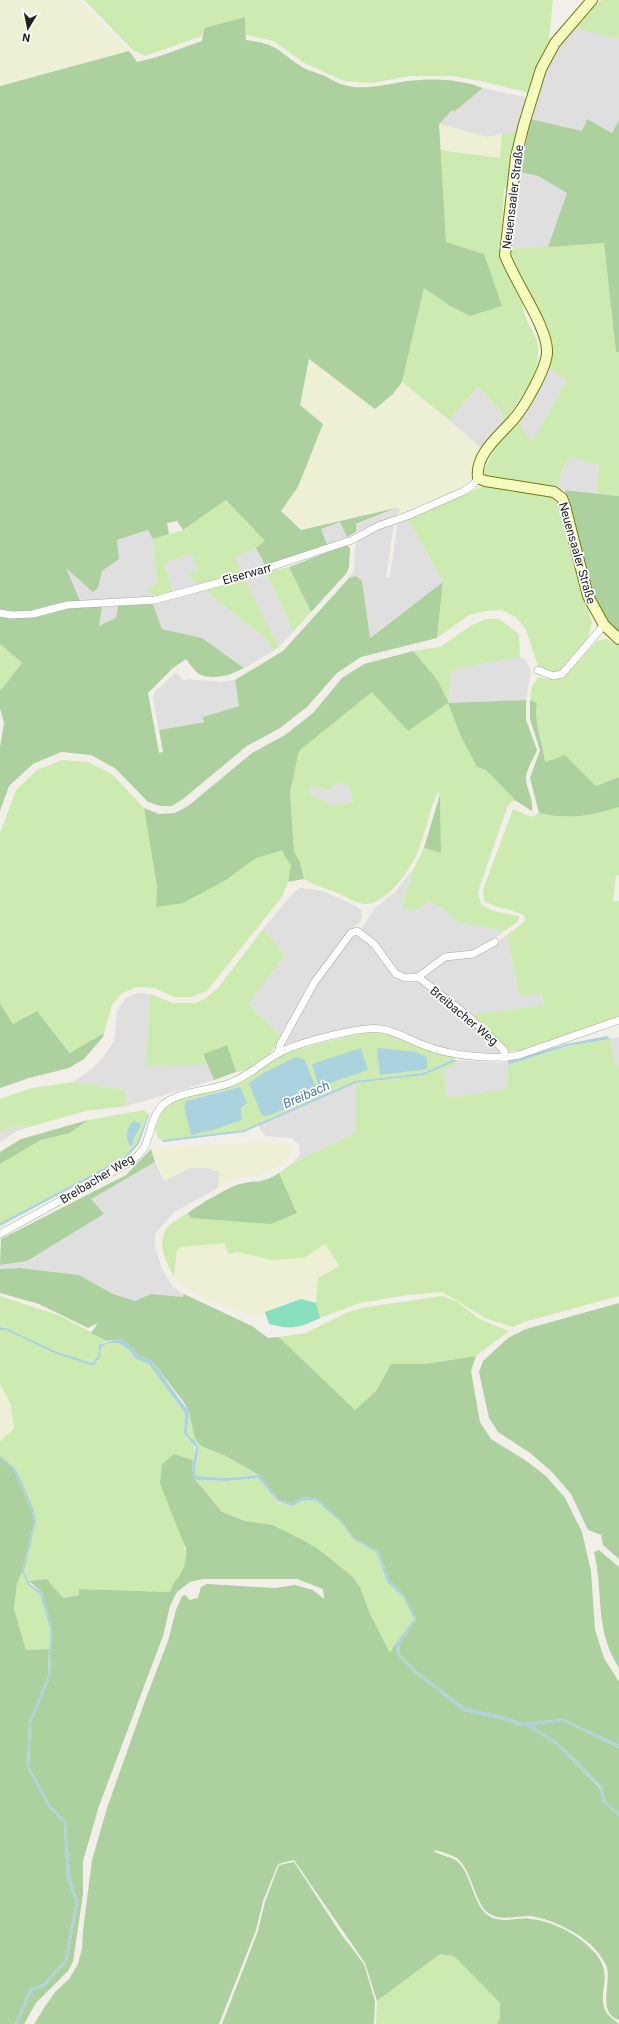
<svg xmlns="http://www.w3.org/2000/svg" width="619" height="2024" font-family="Roboto,sans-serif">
	<rect width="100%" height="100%" fill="#f2efe9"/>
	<g fill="#e0dfdf">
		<path d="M574,27l45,12v81l-7,13 -25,-14 -5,12 -51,-12 14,-50 9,-17z"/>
		<path d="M483,88l42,9 2,4 -9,30 -31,6 -48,-13 9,-12 4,-2 2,2z"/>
		<path d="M520,172l18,4 29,17 -19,54 -38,2z"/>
		<path d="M549,367l18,14 -35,62 -15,-23z"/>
		<path d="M478,387l22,23 4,13 -21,27 -34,-30z"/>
		<path d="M570,457l29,8 -3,28 -38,-4 3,-17z"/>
		<path d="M400,507l-1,7 -43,18v-7z"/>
		<path d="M408,519l35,63 -74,56 -7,-57 -6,-5 -7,2 5,-8 1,-23 3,-6 19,-12 17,-6 -8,54h4l7,-51 3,-5z"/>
		<path d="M340,522l7,15 -20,8 -7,-16z"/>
		<path d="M149,530l4,9 4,44 -11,8 12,6 -78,4 -15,-34 33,21 4,-17 17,-12 -2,-19z"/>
		<path d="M256,548l10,19 -24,6 -9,-16z"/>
		<path d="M191,554l7,17 -11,4 12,10 -26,7 -9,-29z"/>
		<path d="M266,572l27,60 -14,15 -35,-69z"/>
		<path d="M204,589l63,51 6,11 -29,17 -42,-30 -40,-9 -9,-25z"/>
		<path d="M118,606l-2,12 -17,8 3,-19z"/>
		<path d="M520,657l4,1 7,12 -5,30 -78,3 4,-33z"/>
		<path d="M176,672l8,9 3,-2 33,3 15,-2 4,26 -36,11 2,4 -46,9 -6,-32 2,-6z"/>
		<path d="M337,783h4l8,3 4,16 -20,4 -23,-12 1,-8 18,4z"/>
		<path d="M414,868l-13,38 13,5 15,-9 12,5 17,15 46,9 -20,17 -11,5 -27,1 -34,21 -6,1 -8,-3 -37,-44 14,-21 20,-16z"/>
		<path d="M300,888l23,3 33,15 6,5v6l-1,4 -15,13 -64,102 -25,-22 -8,-11 36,-48 -22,-26 29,-35z"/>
		<path d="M355,935l14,7 25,34 5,3 21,4 44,32 36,34 1,3 -3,3 -52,-6 -27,-9 -18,-10 -22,-5h-11l-24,5 -60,16 -1,-2 24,-47 43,-59z"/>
		<path d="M507,935l12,60 23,-1 2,12 -74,9 -45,-35 -2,-5 22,-16 41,-9z"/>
		<path d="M137,993l13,1 -4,72 61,-1 7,15 -87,26 -2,-16 -52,-8 19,-13 12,-13 10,-14 3,-32 9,-12z"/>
		<path d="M619,1037v30l-3,1 -6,-29z"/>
		<path d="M455,1060l53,3 -1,26 -60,9 -4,-29 14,-5z"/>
		<path d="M356,1083v50l-62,29 6,-8 -1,-9 -7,-7 -27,-2 -7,-11z"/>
		<path d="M19,1125l10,2 -12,4 -17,11v-10z"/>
		<path d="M155,1162l9,19 26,-13h17l13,4 -1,15 -46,26 -18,21v12l7,23 11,18 11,7v3l-33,-3 -16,7 -22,-7 -34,-19 -59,-7 -20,1v-4l27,-4 77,-47 -14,-15z"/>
	</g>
	<g fill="#eef0d5">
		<path d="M0,0h78l51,51 -129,35z"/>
		<path d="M439,124l48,13 15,-3 -2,24 -60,-8z"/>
		<path d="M309,359l66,50 18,-15 9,-12 81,68 -11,20 -1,11 -3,4 -57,26 -12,3v-7l-98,23 -20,-19 17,-24 2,-82z"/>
		<path d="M256,1142l33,2 4,4v4l-8,9 -16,11 -11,4 -19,1 -20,10v-15l-12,-4h-17l-26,13 -13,-32z"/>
		<path d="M225,1243l3,11 10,-2 32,8 34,-2 21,-14 14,22 -21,12 -2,25 -15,-4 -18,5 -28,14 -49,-19 -23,-13 -9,-10 3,-26 4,-3z"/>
		<path d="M0,1383l11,22 3,15v9l-14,12z"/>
	</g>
	<g fill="#cdebb0" fill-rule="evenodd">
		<path d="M84,0h469l-5,49 -19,44 -44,-11 -32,-6h-43l-39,7 -27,-2 -40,-18 -30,-22 -28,-6 -1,-18 -41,11 -2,8 -57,20 -12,-6z"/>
		<path d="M601,0h18v39l-43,-11z"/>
		<path d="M518,131l-9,59 -5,-2 -3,62 3,13 19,39c-2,16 13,29 15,44 1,11 -2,25 -6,34l-28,43 -4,-13 -22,-23 -29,33 -47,-38 22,-94 26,18 20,10 14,-62 -38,-12 -6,-92 60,8 2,-24z"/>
		<path d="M604,243l12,108 3,1v144l-23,-3 3,-28 -29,-8 -9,15 -3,17 -60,-9 -13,-5 -1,-4 12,-27 21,-24 15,22 35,-61 -18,-14 3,-25 -35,-72 -7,-21z"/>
		<path d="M484,486l61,8 10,5 6,10 16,67 15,46 -4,16 -23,30 -9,5 -8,-1 -10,-6 -12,-36 -10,-13 -15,-7 -16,1 -16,4 -32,23 6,-56 -35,-63z"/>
		<path d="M226,500l40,42 -10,6 -22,9 8,16 -43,12 -13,-11 12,-3 -7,-17 -27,9 9,29 -15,5 -12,-6 11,-8 -4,-44 30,-9z"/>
		<path d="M289,567l22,45 -18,20 -27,-60z"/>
		<path d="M244,578l35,69 -6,4 -6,-11 -63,-51z"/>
		<path d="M486,619h13l20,15 1,23 -68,13 -4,33 13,34 16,30 9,3 30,31h-4l-4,4 -30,87 3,12 12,7 26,5 -1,6 -14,9 -46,-9 -17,-15 -12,-5 -15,9 -13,-4 13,-39 10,-20 17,5 -1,-59 -2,-2c-9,19 -12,40 -20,59 -6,17 -31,52 -51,53 -11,0 -22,-8 -32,-12 -9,-4 -23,-7 -31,-13l-4,-17 -6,-11 -4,-58 9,-42 73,-59 76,11 -12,-25 -23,-27 27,-4 32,-22zM337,783h4l8,3 4,16 -20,4 -23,-12 1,-8 18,4z"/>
		<path d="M606,639l13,6v132l-23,9 -31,-31 -20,7c-2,-20 -12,-39 -9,-59l-6,-3 2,-14 6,-9 16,3 11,-4 32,-35z"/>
		<path d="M0,644l22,19 -22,28z"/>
		<path d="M62,760l26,2 24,12 32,34 13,79 -1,20 70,-27 30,-22 28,-9v6l7,11 -3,16 -6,15 -75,94 -15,6h-17l-21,-9 -17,-1 -15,6 -10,12 -8,28 -33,20 -34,-42 -24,14 -13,-22v-170l16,-43 21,-20z"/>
		<path d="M619,807v68l-3,1 -3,25h6v115l-95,35h-15l-39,-36 74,-10 -2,-11 -23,1 -12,-60 18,-14 -1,-5c-12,-8 -27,-7 -40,-15l-1,-11 30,-81 19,8 7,-4c29,7 52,3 80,-6z"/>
		<path d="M263,929l22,26 -36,48 8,11 25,22c-13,20 -21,32 -46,36l-10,-27 -23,9 4,11 -61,1 4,-72 23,9h22l8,-3 15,-12z"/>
		<path d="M371,1032l17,2 64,22 2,3 -31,14 -68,8 -111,49 -82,10 -4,-2 -3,-8 6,-17 7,-8 10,-5 60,-16 49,-32 58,-15zM305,1060l12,31 -68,-8zM240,1087l2,33 -29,10 -22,5 -5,-34z"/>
		<path d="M610,1039l6,28h3v229l-95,26 -11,5 -26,-8 -45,-27 -34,3 -48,8 -40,15 -4,-15 2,-25 21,-12 -14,-22 -21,14 -34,2 -32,-8 -10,2 -3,-11 -44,4 -4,3 -3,26c-8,-13 -18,-33 -7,-48 4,-6 15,-11 21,-15l3,5 106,-6 -18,-39 15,-11 62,-29v-50l68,-8 32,-14 1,3 -14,6 4,28 60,-9 1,-24 59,-19z"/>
		<path d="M73,1082l52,8 2,16 -41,5 -57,16 -10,-2 -19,7v-33l32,-11z"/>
		<path d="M144,1110l4,4 -11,29 -14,15 -123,65v-59l41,-24 29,-7 18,-13z"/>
		<path d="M0,1296l61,20 46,25 -8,4 -1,11 -6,7 -37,-12 -49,-23 -6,-1z"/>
		<path d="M442,1296l14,5 23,18 30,12 -33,25 -52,8h-33l-15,27 -21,19 -76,-73 26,-4 41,-20 15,-5z"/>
		<path d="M0,1330h6l48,23 39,13 7,-9 1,-10 7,-4h11l10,7 7,9 13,4 36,50 -1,14 3,12c10,5 8,10 6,21l-19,-6 -14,30c8,21 32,63 24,85 -4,9 -11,11 -14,23l-90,-3 -1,6 -16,3 -16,-19 -18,2 -5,-9 12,-50 -20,-53 -2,1 -14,-13v-16l14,-12 -3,-24 -11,-22z"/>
		<path d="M189,1412l6,26 4,6 4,3 21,8 35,20 -31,3 -32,-2c-2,-11 6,-24 0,-34 -2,-3 -7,-5 -9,-9z"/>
		<path d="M194,1478l3,2 31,1 30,-3 19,24 15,4 12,-6 13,1 24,22 12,16 24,14 10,29 16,15 11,22 -24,35 -20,-40 -10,-27 -8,-11 -35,-28 -16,-9 -28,-14 -28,-4 -23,-9z"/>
		<path d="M22,1572l7,14 11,8 10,35 -1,20 -23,1 -12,-41 3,-26z"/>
		<path d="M440,1954l15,2 45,47v15l-3,6h-121l1,-23z"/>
	</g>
	<g fill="#add19e">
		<path d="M245,17l1,23c31,4 30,9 53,25 8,6 17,7 26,11 6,3 12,7 19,9 20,6 43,-1 63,-4 24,-3 54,-2 76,7l-29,24 -2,-2 -13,14 7,118 38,12 18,52 -32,10 -20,-10 -26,-18 -22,94 -9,12 -18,15 -66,-50 -9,46 23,19 -25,63 -17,24 20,19 95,-22 -40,16v8l-9,5 -7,-15 -19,7 6,16 -61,22 -10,-19 9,-7 -39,-41 -43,30 -6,-9 -10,2 2,11 -16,5 -5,-9 -31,10 2,19 -17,12 -4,17 -5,4 -27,-24 14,33c-28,3 -52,15 -80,8v-523l129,-35 8,11 20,-5 45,-16 2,-13z"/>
		<path d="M531,119l51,12 5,-12 25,14 7,-13v232h-3l-12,-109 -56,4 19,-54 -29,-17 -18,-4z"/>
		<path d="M565,490l54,6v136c-34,-29 -42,-99 -54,-142z"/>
		<path d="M346,545l4,3 -1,20 -4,7 -34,37 -22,-45z"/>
		<path d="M356,576l6,5 8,57 73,-56 -6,56 -76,19 -24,16 -30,34 -27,21 -33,18 -64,53 -11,7h-12l-12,-4 -32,-33 -25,-14 -30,-3 -28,12 -24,22 -9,25v-64l4,-24 -4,-15v-17l22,-28 -22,-19v-28c25,5 46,-4 71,-8 10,-1 21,-1 31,-1l-3,19 17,-8 2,-12 35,-2 9,25 40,9 42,30c-13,7 -28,12 -43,7 -5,-2 -11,-11 -15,-16l-13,9 -25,25 11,60 4,-1 -4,-22 45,-8 -1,-5 36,-11 -4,-26 48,-29 66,-73z"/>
		<path d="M413,651l23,27 13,25 77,-3v20l11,30c-3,8 -12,21 -11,30 1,10 8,21 6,31l-16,-10 -30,-31 -9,-3 -16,-30 -13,-34 -40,28 -36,-39 -73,59 -9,42 4,58 6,11 4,17 -16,3 3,-16 -7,-11 -1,-5 -27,8 -30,22 -43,23 -27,4 1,-20 -13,-79 15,6 16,-1 13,-7 64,-53 33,-18 28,-22 29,-35 22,-14z"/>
		<path d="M530,700l7,3c-4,20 6,39 8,59l20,-7 31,31 23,-9v30c-28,9 -51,13 -80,6l-9,-35 10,-28 -10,-31z"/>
		<path d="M440,794l1,56v3l-17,-5z"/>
		<path d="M0,1003l13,21 24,-13 33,42 34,-20 -1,4 -19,22 -15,9 -40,10 -29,10z"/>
		<path d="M227,1045l9,27 -22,8 -11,-26z"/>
		<path d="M88,1120l-18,13 -29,7 -41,24v-12l21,-13z"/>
		<path d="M151,1149l4,13 -64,37 13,15 -77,47 -27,4 1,-26 125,-64z"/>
		<path d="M279,1173l18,40 -26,11 -80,-6 -3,-5c11,-8 40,-26 52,-29 17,-4 23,0 39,-11z"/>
		<path d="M20,1268l59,7 34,19 22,7 16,-7 32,3 1,-3 68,32 16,12 11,-1 76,73 21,-19 15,-27h33l52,-8 -5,15 9,51 11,17 34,21 21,16 19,22 17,34 9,39 4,59 9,28 15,24v63l-56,-26 -40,4 -22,-7 -36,-8 -49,-37 -17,-17 1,-10 16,-25 -12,-24 -15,-15 -10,-28 -25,-14 -12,-16 -24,-23 -14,-2 -12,6 -13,-3 -20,-25 -35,-20 -21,-8 -4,-3 -4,-6 -6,-26 -6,-11 -32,-41 -13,-4 -6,-9 -12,-8 -13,2 -16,-8 7,-10 -10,5 -49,-24 -39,-11v-24z"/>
		<path d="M619,1303v256l-16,-14 -2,-10 -13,-5 -17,-36 -20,-23 -21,-18 -32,-21 -9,-14 -10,-46 4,-11 25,-23 18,-9z"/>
		<path d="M174,1454l19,6 -1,8 2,10 28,34 23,9 28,4 28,14 16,9 35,28 8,11 10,27 20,39 6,-10 1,12 18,18 49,38 37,8 21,7h6l29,19 43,43 3,14 16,14v204c-22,-7 -8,-36 -12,-52 -1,-4 -5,-10 -7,-13 -13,-19 -48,-37 -71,-39 -12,0 -28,5 -39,-2 -15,-8 -17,-42 -32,-55 -5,-4 -16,-7 -22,-9l-2,2c7,3 17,5 23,9 15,13 16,45 32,55 12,8 28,1 41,3 24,2 51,17 66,35 17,21 3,34 8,53 2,8 10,13 15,17h-122l3,-6v-15l-46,-47 -14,-2 -63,47 -12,-38 -71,-103 -16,4 -15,37 -7,29 -37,94h-185l10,-16 11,-16 14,-13 9,-15 4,-16 1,-17 9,-71 15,-52 39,-110 22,-57 8,-31 6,-14 3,-1 5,5 8,-2 3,-11 6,-3 68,4 20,-3 18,5 11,9 -1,-10 -26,-10h-94l-13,3 -13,10 -7,14 -7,30 -64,170 -16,55v33l-10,68 -5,9 -32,32 -12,21h-7l15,-33 13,-5 22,-25 11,-60 -8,-23 -4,-56 -16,-17 -21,-38 2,-45 19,-45 2,-48 -10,-37 -13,-11 18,-2 16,19 16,-3v-6l91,3c3,-12 10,-14 13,-23 3,-6 3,-13 3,-20l-26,-65 2,-20z"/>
		<path d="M0,1457l14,13 18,41 2,11 -12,50 -5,11 -3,26 12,41 23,-1 -1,27 -19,46 -2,45 21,39 16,17 3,56 9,22 -11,59 -22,24 -13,5 -15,35h-15z"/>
		<path d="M599,1550l20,17v101c-25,-39 -15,-74 -25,-116z"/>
		<path d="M563,1721l56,27v65l-14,-12 -3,-15 -44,-43 -27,-18z"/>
		<path d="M294,1862l47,72 23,30 11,37 -1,23h-152l36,-93 7,-29 14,-37z"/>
	</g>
	<path fill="#88e0be" d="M301,1299l15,4 4,15c-21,10 -28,12 -51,6l-4,-12z"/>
	<g fill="#aad3df">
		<path d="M607,1036l3,3 -43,7 -59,19v-4l58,-17z"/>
		<path d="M361,1048l7,22 -49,17 -7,-23z"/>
		<path d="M377,1048l39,4 11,5v12l-47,6z"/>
		<path d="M296,1057l9,3 12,31 -2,4 -47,21h-6l-13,-33 16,-11z"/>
		<path d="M454,1059l2,2 -32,14 -68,8 -112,49 -81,10 -1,-2 82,-10 111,-49 68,-8z"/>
		<path d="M240,1087l7,16 -6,5 1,12 -29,10 -22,5 -7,-28 2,-6z"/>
		<path d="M148,1114l1,1 -10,29 -15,16 -124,66v-3l123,-65 14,-15z"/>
		<path d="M134,1121l6,2 1,3 -7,11 -1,8 -3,1c-5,-7 -4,-20 4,-25z"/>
		<path d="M0,1327l6,1 49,23 37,12 6,-7 1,-11 21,-7 12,9 6,9 13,4 38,52 -2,21c2,4 7,6 9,9 6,10 -3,23 0,34l32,2 31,-3 20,25 13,3 12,-6 14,2 24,23 12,16 25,14 10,28 15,15 12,24 -16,25 -1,10 17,17 49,37 36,8 22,7 40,-4 56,26v3l-56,-27 -31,4 26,18 44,43 3,15 14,12v3l-16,-14 -3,-15 -43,-42 -29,-19h-6l-21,-7 -37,-8 -49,-38 -18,-18 -1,-12 18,-24 -11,-22 -16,-15 -10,-29 -24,-14 -12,-16 -24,-22 -13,-1 -12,6 -15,-5 -19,-23 -30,3 -31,-1 -3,-2 -2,-10 4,-21 -12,-13 1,-21 -36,-49 -13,-5 -7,-9 -10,-7h-11l-7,4 -1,10 -7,9 -39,-13 -48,-23h-6z"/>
		<path d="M16,1469l18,41 2,12 -12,50 7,13 11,7 10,37 -2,48 -19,45 -2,45 21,38 16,17 4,56 8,23 -11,60 -22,25 -13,5 -15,33h-2l15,-35 13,-5 22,-24 11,-59 -9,-22 -3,-56 -16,-17 -21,-39 2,-45 19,-46 2,-47 -10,-35 -11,-8 -7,-14 12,-50 -2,-11 -18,-41z"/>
	</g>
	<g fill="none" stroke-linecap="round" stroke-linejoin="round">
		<path stroke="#aad3df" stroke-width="2" d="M0,1457l15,13"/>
		<defs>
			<g id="street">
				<path d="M0,613l11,2 22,-1 34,-9 88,-5 88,-24 109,-36 26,-14 29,-10 57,-25 9,-6 5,-7"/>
				<path d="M538,670l15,6 9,-2 42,-49"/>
				<path d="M418,977l49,38 37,35 1,8"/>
				<path d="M278,1053l2,-8 34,-62 37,-50 6,-2 17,13 22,30 10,4 12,-1 27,-20 28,-3 22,-12"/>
				<path d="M0,1234l132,-73c4,-4 9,-8 12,-13 7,-14 8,-34 20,-44 18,-14 46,-13 66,-21 19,-7 32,-21 49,-30 17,-10 83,-27 102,-24 18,3 32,13 48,18 24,9 66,13 90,8l100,-35"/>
			</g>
			<path id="secondary" d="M592,0l-37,43 -14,26 -17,55 -8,33 -11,98c9,26 44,74 42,98 -1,16 -23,55 -34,67 -14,16 -38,34 -35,58l7,3 69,11 8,6 3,8 23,90 16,29 15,14"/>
		</defs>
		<use href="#street" stroke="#a9a9a9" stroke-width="8"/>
		<use href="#secondary" stroke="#707d05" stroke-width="12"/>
		<use href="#street" stroke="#fff" stroke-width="7"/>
		<use href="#secondary" stroke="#f7fabf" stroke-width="10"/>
	</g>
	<g text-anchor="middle" stroke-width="3.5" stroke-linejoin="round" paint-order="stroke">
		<g font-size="12" fill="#222" stroke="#fff">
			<text transform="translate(513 197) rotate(-83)" y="4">Neuensaaler Straße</text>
			<text transform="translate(577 553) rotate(74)" y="4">Neuensaaler Straße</text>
			<text transform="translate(247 574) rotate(-16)" y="4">Eiserwarr</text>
			<text transform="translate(464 1016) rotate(40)" y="4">Breibacher Weg</text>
			<text transform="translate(97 1179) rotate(-31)" y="4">Breibacher Weg</text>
		</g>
		<g font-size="13" font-style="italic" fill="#4a7aab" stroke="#fff">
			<text transform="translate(306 1094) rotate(-24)" y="5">Breibach</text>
		</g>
	</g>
	<g transform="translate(28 28) rotate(190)" stroke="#ffffff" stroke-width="3" paint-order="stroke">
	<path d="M0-3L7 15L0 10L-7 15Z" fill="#222222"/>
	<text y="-6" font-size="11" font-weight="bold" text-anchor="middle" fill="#222222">N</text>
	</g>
</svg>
